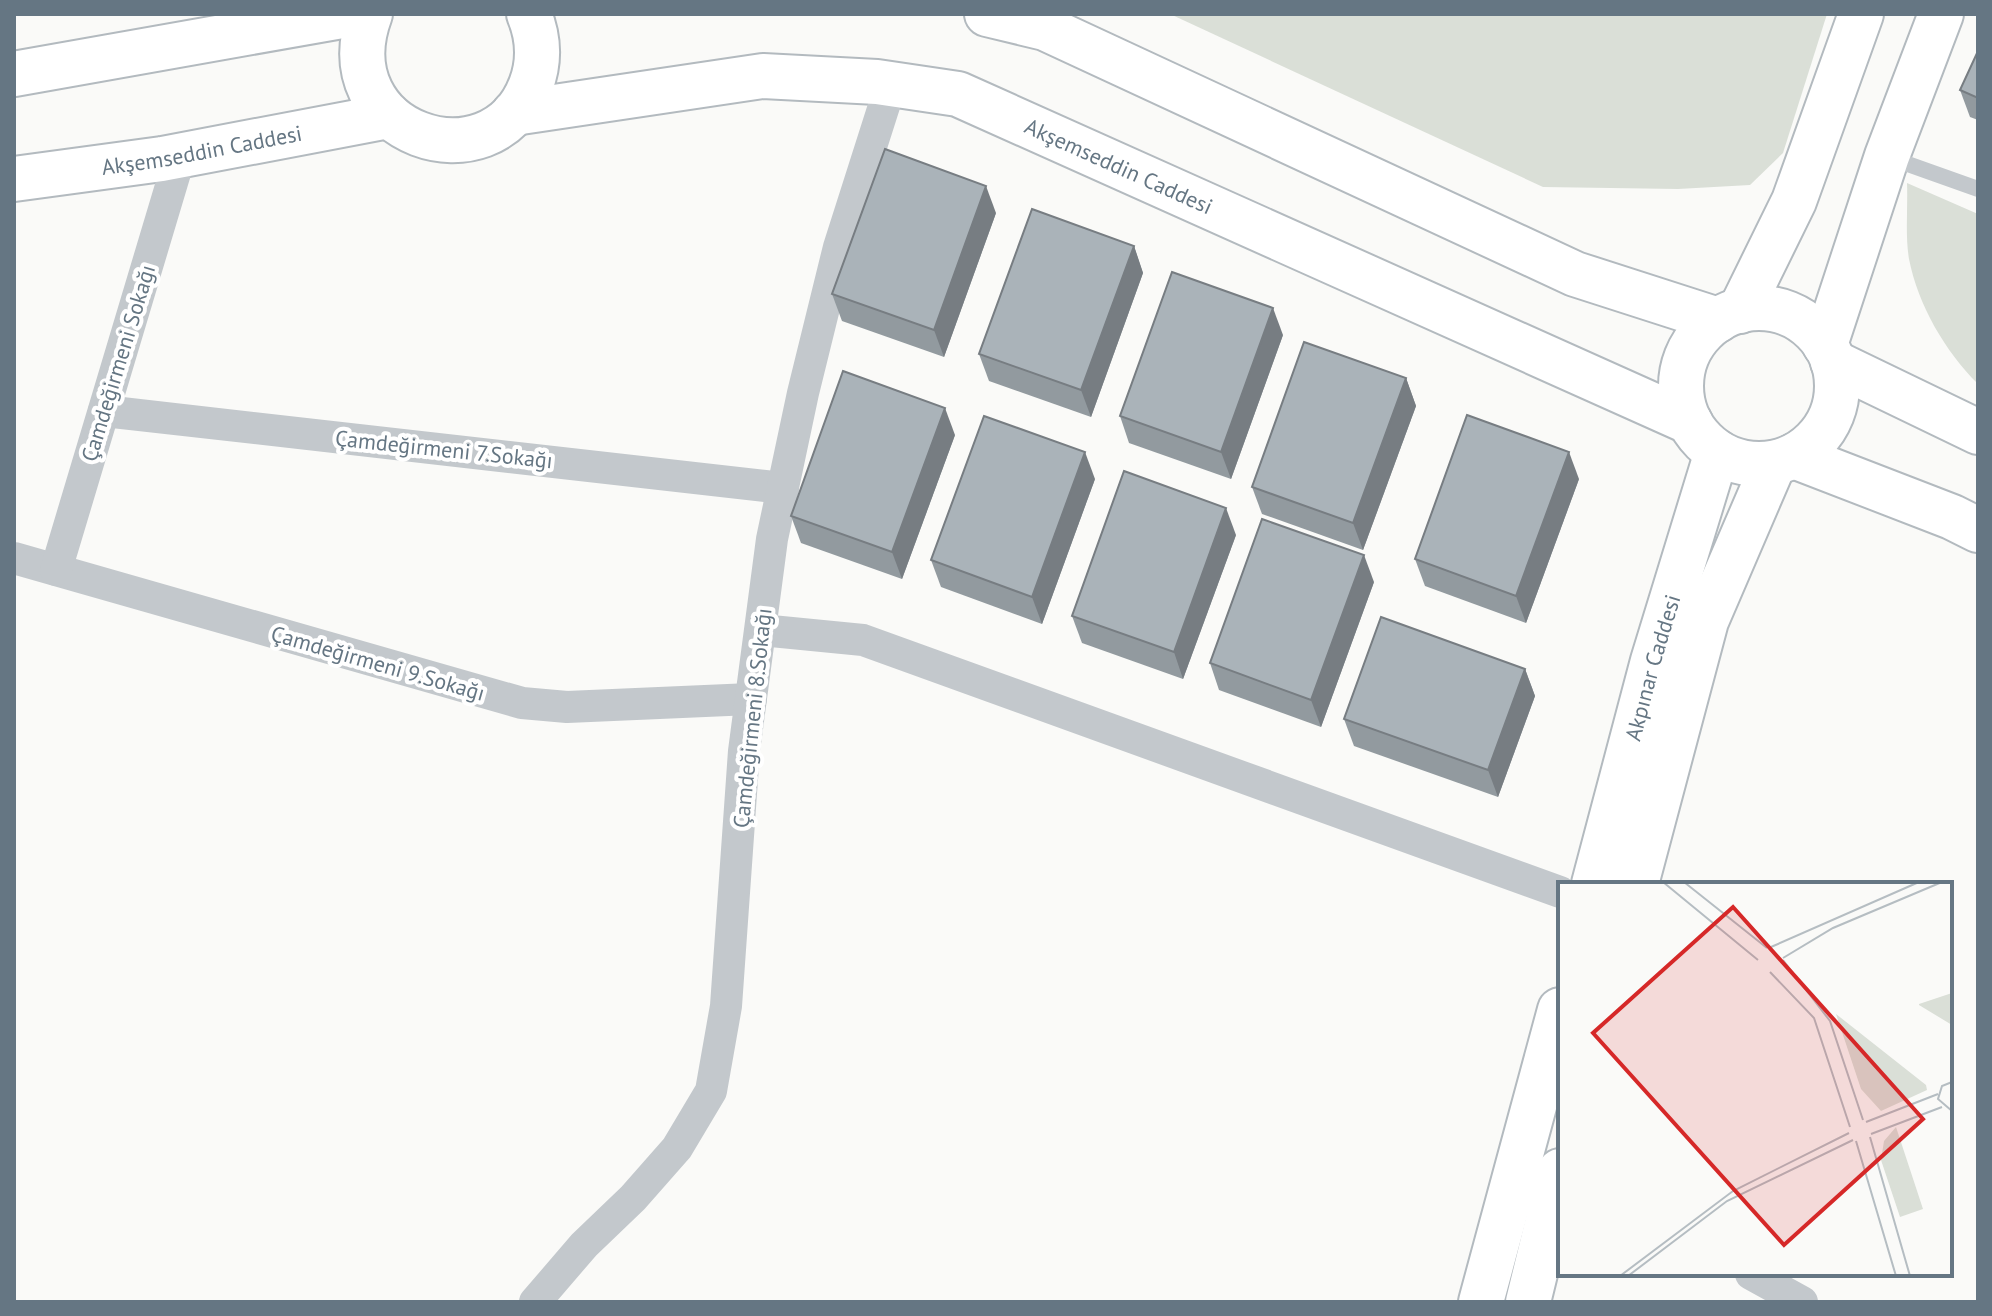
<svg xmlns="http://www.w3.org/2000/svg" width="1992" height="1316" font-family="'PT Sans',sans-serif">
	<rect width="100%" height="100%" fill="#fafaf8"/>
	<g fill="#dadfd7">
		<path d="M1170,14h657l-44,139 -33,32 -72,4 -135,-2z"/>
		<path d="M1907,183l71,31v170c-33,-33 -60,-79 -69,-125 -4,-24 -1,-52 -2,-76z"/>
	</g>
	<g fill="none" stroke-linecap="round" stroke-linejoin="round">
		<defs>
			<g id="secondary">
				<path d="M370,14c-45,121 122,175 161,71 9,-24 8,-47 -2,-71"/>
				<path d="M987,14l58,14 530,246 143,46"/>
				<path d="M14,74l339,-60"/>
				<path id="s1" d="M514,113l249,-37 114,6 81,12 732,328"/>
				<path id="s2" d="M14,179l148,-20 227,-43"/>
				<circle cx="1759" cy="386" r="78"/>
				<path d="M1740,311l54,-110 67,-187"/>
				<path d="M1825,345l62,-189 54,-142"/>
				<path d="M1833,362l145,70"/>
				<path d="M1794,456l158,61 26,13"/>
				<path id="s3" d="M1594,884l59,-223 64,-209"/>
				<path d="M1636,884l70,-263 68,-158"/>
				<path d="M1481,1302l79,-292"/>
				<path d="M1528,1302l32,-131"/>
			</g>
		</defs>
		<use href="#secondary" stroke="#b3babf" stroke-width="48"/>
		<path stroke="#c3c8cc" stroke-width="16" d="M1888,157l90,32"/>
		<g stroke="#c3c8cc" stroke-width="32">
			<path d="M104,411l679,77"/>
			<path d="M14,558l508,145 45,4 184,-8"/>
			<path d="M56,570l124,-414"/>
			<path d="M761,630l102,10 697,252"/>
			<path d="M1751,1274l51,28"/>
			<path d="M535,1302l49,-57 49,-47 44,-50 34,-57 15,-85 18,-255 28,-212 31,-146 36,-146 52,-163"/>
		</g>
		<use href="#secondary" stroke="#fff" stroke-width="44"/>
	</g>
	<g fill="#929a9f">
		<path d="M1978,51v69l-8,-3 -10,-27z"/>
		<path d="M996,213l-52,144 -102,-36 -10,-27z"/>
		<path d="M1134,246l9,27 -52,144 -102,-36 -10,-27z"/>
		<path d="M1283,335l-52,144 -102,-36 -9,-27z"/>
		<path d="M1406,378l10,28 -53,144 -101,-36 -10,-27z"/>
		<path d="M955,435l-53,144 -101,-36 -10,-27z"/>
		<path d="M1095,479l-53,145 -101,-37 -10,-27z"/>
		<path d="M1579,479l-53,144 -101,-37 -10,-27z"/>
		<path d="M1236,535l-53,144 -101,-36 -10,-27z"/>
		<path d="M1374,582l-53,145 -102,-37 -9,-27z"/>
		<path d="M1525,669l10,27 -37,101 -144,-51 -10,-27z"/>
	</g>
	<g fill="#777d82">
		<path d="M986,186l10,27 -52,144 -10,-27z"/>
		<path d="M1134,246l9,27 -52,144 -10,-27z"/>
		<path d="M1273,308l10,27 -52,144 -10,-27z"/>
		<path d="M1406,378l10,28 -53,144 -10,-27z"/>
		<path d="M945,408l10,27 -53,144 -10,-27z"/>
		<path d="M1085,452l10,27 -53,145 -10,-27z"/>
		<path d="M1569,452l10,27 -53,144 -10,-27z"/>
		<path d="M1226,508l10,27 -53,144 -9,-27z"/>
		<path d="M1364,555l10,27 -53,145 -10,-27z"/>
		<path d="M1525,669l10,27 -37,101 -10,-27z"/>
	</g>
	<g fill="#aab3b9" stroke="#777d82" stroke-width="2">
		<path d="M1978,51v47l-18,-8z"/>
		<path d="M885,149l101,37 -52,144 -102,-36z"/>
		<path d="M1032,209l102,37 -53,144 -102,-36z"/>
		<path d="M1172,272l101,36 -52,144 -101,-36z"/>
		<path d="M1304,342l102,36 -53,145 -101,-36z"/>
		<path d="M843,371l102,37 -53,144 -101,-36z"/>
		<path d="M1467,415l102,37 -53,144 -101,-37z"/>
		<path d="M984,416l101,36 -53,145 -101,-37z"/>
		<path d="M1124,471l102,37 -52,144 -102,-36z"/>
		<path d="M1262,519l102,36 -53,145 -101,-37z"/>
		<path d="M1381,617l144,52 -37,101 -144,-51z"/>
	</g>
	<g text-anchor="middle" stroke-width="8" stroke-linejoin="round" paint-order="stroke">
		<g font-size="22" fill="#657683" stroke="#fff">
			<text dy="8" stroke="none"><textPath href="#s2" startOffset="190">Akşemseddin Caddesi</textPath></text>
			<text dy="8" stroke="none"><textPath href="#s1" startOffset="624">Akşemseddin Caddesi</textPath></text>
			<text transform="translate(118 363) rotate(-73)" y="8">Çamdeğirmeni Sokağı</text>
			<text transform="translate(444 449) rotate(6)" y="8">Çamdeğirmeni 7.Sokağı</text>
			<text transform="translate(378 663) rotate(16)" y="8">Çamdeğirmeni 9.Sokağı</text>
			<text dy="8" stroke="none"><textPath href="#s3" startOffset="224">Akpınar Caddesi</textPath></text>
			<text transform="translate(752 718) rotate(-84)" y="8">Çamdeğirmeni 8.Sokağı</text>
		</g>
	</g>
	<g transform="translate(1558 882)">
		<rect width="394" height="394" fill="#fafaf8"/>
		<path d="M394,111v32l-33,-20v-1zM278,132l90,71 1,5 -46,21 -20,-22zM338,245l27,82 -23,8 -19,-57 3,-19z" fill="#dadfd7"/>
		<path fill="none" stroke="#b5bdc2" stroke-width="2" d="M105,0l95,78M126,0l83,66M213,65l148,-65M225,76l50,-30 109,-46M225,78l47,61 33,99M212,90l44,46 36,109M394,200l-10,4 -4,13 14,12M308,240l72,-28M313,252l71,-27M312,255l40,139M298,259l40,135M62,394l113,-85 116,-58M70,394l99,-75 126,-61"/>
		<path fill="#d62828" fill-opacity="0.15" stroke="#d62828" stroke-width="4" d="M175,25l190,212 -139,126 -191,-212z"/>
		<rect width="394" height="394" fill="none" stroke="#657683" stroke-width="4"/>
	</g>
	<rect width="1992" height="1316" fill="none" stroke="#657683" stroke-width="32"/>
</svg>
